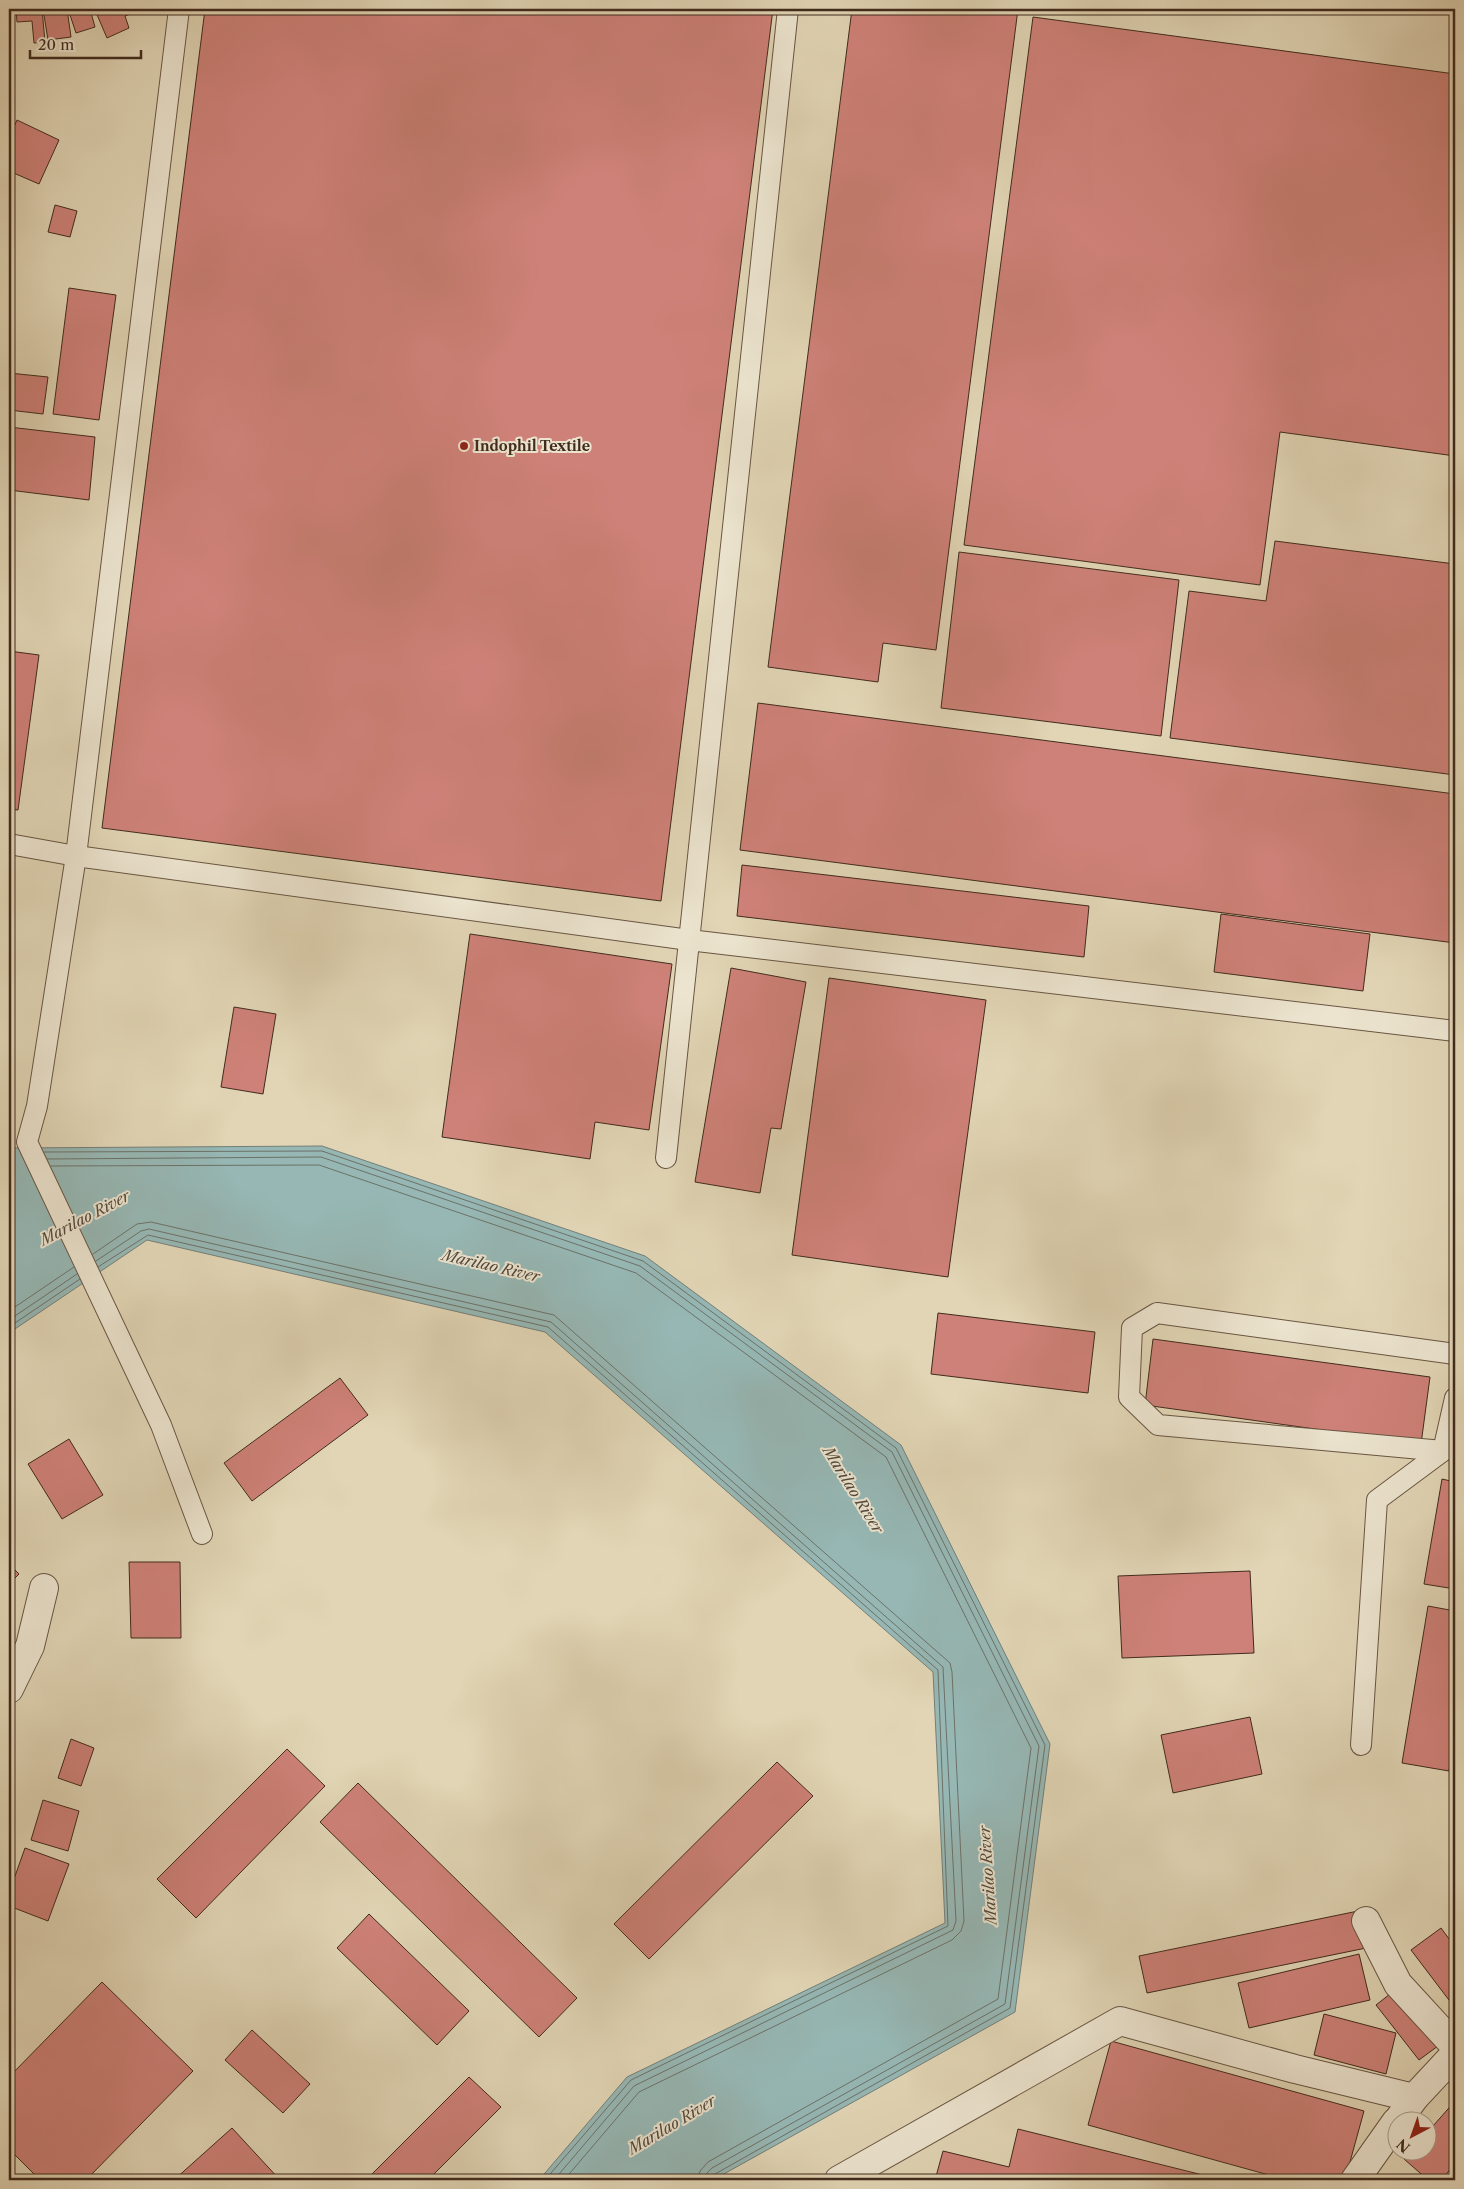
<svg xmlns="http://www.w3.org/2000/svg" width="1464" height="2189" font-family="'Libre Caslon Text',serif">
	<rect width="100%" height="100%" fill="#e1d5b5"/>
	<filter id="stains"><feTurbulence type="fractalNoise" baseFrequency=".004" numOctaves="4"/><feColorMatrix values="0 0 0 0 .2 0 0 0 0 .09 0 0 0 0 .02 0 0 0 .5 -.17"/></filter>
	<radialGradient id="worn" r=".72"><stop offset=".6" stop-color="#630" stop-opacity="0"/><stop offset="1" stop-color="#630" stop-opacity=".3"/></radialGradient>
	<path fill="#96b7b4" stroke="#747f78" d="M322,1146l323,110 256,189 149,299 -35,268 -302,168h-174l88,-103 318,-154 -12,-251 -388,-340 -398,-92 -138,93v-185z"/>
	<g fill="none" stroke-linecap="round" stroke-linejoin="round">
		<g stroke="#6c7168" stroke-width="1">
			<path d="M44,1152l278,-1 321,110 253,187 149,297 -35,263 -295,166 -3,6"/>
			<path d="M47,1159l274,-2 319,109 252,186 147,294 -34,258 -293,164 -5,5 -1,7"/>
			<path d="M51,1166l268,-1 317,108 250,184 145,291 -33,251 -290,163 -8,9 -2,9"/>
			<path d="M93,1254l44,-30 14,-2 403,93 396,348 2,9 12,249 -3,10 -9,9 -313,152 -75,88"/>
			<path d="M96,1261l45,-30 8,-2 402,93 392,345 13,254 -3,9 -319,156 -80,94"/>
			<path d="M98,1267l50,-32 400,92 390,343 10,256 -317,154 -86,100"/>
			<path d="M9,1311l65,-44"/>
			<path d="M9,1320l68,-46"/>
			<path d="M9,1327l71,-48"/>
		</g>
	</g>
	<g fill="#ce8178" stroke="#412b1d">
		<path d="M16,9h26l3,33 -11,1 -2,-22 -15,1z"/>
		<path d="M43,9h24l4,28 -23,3z"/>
		<path d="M68,9h24h-2l5,18 -19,6z"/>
		<path d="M99,9h39v2l-13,5 4,12 -22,10 -12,-28z"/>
		<path d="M205,9h568l-112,892 -559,-73z"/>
		<path d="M852,9h166l-82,641 -53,-7 -5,39 -110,-15z"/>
		<path d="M1033,17l422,57v382l-175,-24 -20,153 -296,-40z"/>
		<path d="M17,120l42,20 -20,44 -30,-13v-33z"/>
		<path d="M55,205l22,6 -7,26 -22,-5z"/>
		<path d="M69,288l47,7 -17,125 -46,-6z"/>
		<path d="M9,373l39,4 -5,37 -34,-4z"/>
		<path d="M9,427l86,10 -6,63 -80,-10z"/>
		<path d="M1275,541l180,23v211l-285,-37 19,-147 77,10z"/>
		<path d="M959,552l220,28 -18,156 -220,-28z"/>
		<path d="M9,651l30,4 -21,155 -9,-1z"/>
		<path d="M758,703l697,91v149l-715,-93z"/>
		<path d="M742,865l347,41 -5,51 -347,-41z"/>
		<path d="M9,887h5l-5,35z"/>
		<path d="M1221,914l149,20 -7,57 -149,-19z"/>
		<path d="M470,934l202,30 -23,166 -54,-8 -5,37 -148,-22z"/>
		<path d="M731,968l75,14 -25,147 -10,-1 -11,65 -65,-11z"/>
		<path d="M829,978l157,22 -38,277 -156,-22z"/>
		<path d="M234,1007l42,7 -13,80 -42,-7z"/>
		<path d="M938,1313l157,19 -7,61 -157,-19z"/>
		<path d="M1153,1339l277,38 -9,67 -276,-39z"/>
		<path d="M340,1378l28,37 -116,86 -28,-38z"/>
		<path d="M69,1439l34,56 -41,24 -34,-55z"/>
		<path d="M1442,1479l13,3v107l-31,-5z"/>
		<path d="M129,1562h51l1,76h-50z"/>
		<path d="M9,1564l10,10 -10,10z"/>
		<path d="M1250,1571l4,82 -132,5 -4,-82z"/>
		<path d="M1428,1606l27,5v120l-6,40 -47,-8z"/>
		<path d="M1250,1717l12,57 -89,19 -12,-58z"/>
		<path d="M71,1739l23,9 -13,38 -23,-8z"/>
		<path d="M287,1749l38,37 -129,132 -39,-39z"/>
		<path d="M777,1762l36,34 -164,163 -35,-35z"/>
		<path d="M358,1783l219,215 -38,39 -219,-215z"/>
		<path d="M43,1800l36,11 -11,40 -37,-11z"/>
		<path d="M25,1848l44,16 -21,57 -39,-15v-13z"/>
		<path d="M1363,1910l8,37 -224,46 -8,-37z"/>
		<path d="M369,1914l100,97 -32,34 -100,-97z"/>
		<path d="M1441,1928l14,19v61l-44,-58z"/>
		<path d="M1359,1954l11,46 -121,28 -11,-45z"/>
		<path d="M102,1982l91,89 -107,109h-46l-31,-31v-72z"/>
		<path d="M1399,1987l43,56 -23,17 -43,-55z"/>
		<path d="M1324,2014l72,19 -10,41 -72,-19z"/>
		<path d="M252,2030l58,54 -27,29 -58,-53z"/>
		<path d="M1111,2041l253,70 -19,69h-58l-199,-55z"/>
		<path d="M469,2077l32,30 -73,73h-62z"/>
		<path d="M1455,2101v63l-14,16h-13l-24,-21 7,-7h15v-18z"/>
		<path d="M232,2128l48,52h-106z"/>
		<path d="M1018,2129l205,51h-288l8,-29 66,16z"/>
	</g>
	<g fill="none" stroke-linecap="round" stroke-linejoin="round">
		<defs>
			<g id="service">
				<path d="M179,9l-103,847 -39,250 -10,36 134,283 41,109"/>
				<path d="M9,844l67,12 613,84 766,91"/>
				<path d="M666,1158l122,-1149"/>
				<path d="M1443,1451l-285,-26 -29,-28 3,-69 25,-15 298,41"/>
				<path d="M1361,1745l16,-245 66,-49 12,-53"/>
			</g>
			<g id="minor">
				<path d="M9,1689l21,-43 14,-58"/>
				<path d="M1366,1921l32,63 57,62"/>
				<path d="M1397,2122l17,-24 41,-44"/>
				<path d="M839,2180l281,-159 175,48 119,29"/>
				<path d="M1355,2180l41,-58"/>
			</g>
		</defs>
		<use href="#service" stroke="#695643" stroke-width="22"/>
		<use href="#minor" stroke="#695643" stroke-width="30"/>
		<use href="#service" stroke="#ece4cf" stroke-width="20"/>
		<use href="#minor" stroke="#ece4cf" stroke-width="28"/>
	</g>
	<circle fill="#8f2418" stroke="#ece4cf" stroke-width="2" cx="464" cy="446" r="5"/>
	<g text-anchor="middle" stroke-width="4" stroke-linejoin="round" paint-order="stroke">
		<g font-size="14" font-weight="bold" fill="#412b1d" stroke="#ece4cf" text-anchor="start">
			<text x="474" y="451">Indophil Textile</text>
		</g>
		<g font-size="15" font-style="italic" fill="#52473b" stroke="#ece4cf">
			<text transform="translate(85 1218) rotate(-28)" y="5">Marilao River</text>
			<text transform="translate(491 1266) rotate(13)" y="5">Marilao River</text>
			<text transform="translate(853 1490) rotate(58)" y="5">Marilao River</text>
			<text transform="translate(988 1875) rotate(-94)" y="5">Marilao River</text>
			<text transform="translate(672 2125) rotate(-31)" y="5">Marilao River</text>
		</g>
	</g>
	<rect width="1464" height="2189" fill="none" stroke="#e1d5b5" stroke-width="30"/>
	<rect x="10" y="10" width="1444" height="2169" fill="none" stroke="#412b1d" stroke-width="2.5"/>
	<rect x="15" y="15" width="1434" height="2159" fill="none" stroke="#412b1d"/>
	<g transform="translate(1412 2136) rotate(221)"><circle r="24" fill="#ece4cf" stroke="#a89a88"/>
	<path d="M0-4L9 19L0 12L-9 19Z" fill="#8f2418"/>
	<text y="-8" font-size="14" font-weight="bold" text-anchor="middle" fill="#412b1d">N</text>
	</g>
	<path d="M30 50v8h111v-8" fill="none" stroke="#412b1d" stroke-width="2.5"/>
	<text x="38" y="50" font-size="15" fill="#412b1d" stroke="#ece4cf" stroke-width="4" paint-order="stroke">20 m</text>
	<rect width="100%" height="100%" filter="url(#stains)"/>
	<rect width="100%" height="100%" fill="url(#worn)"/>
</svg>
